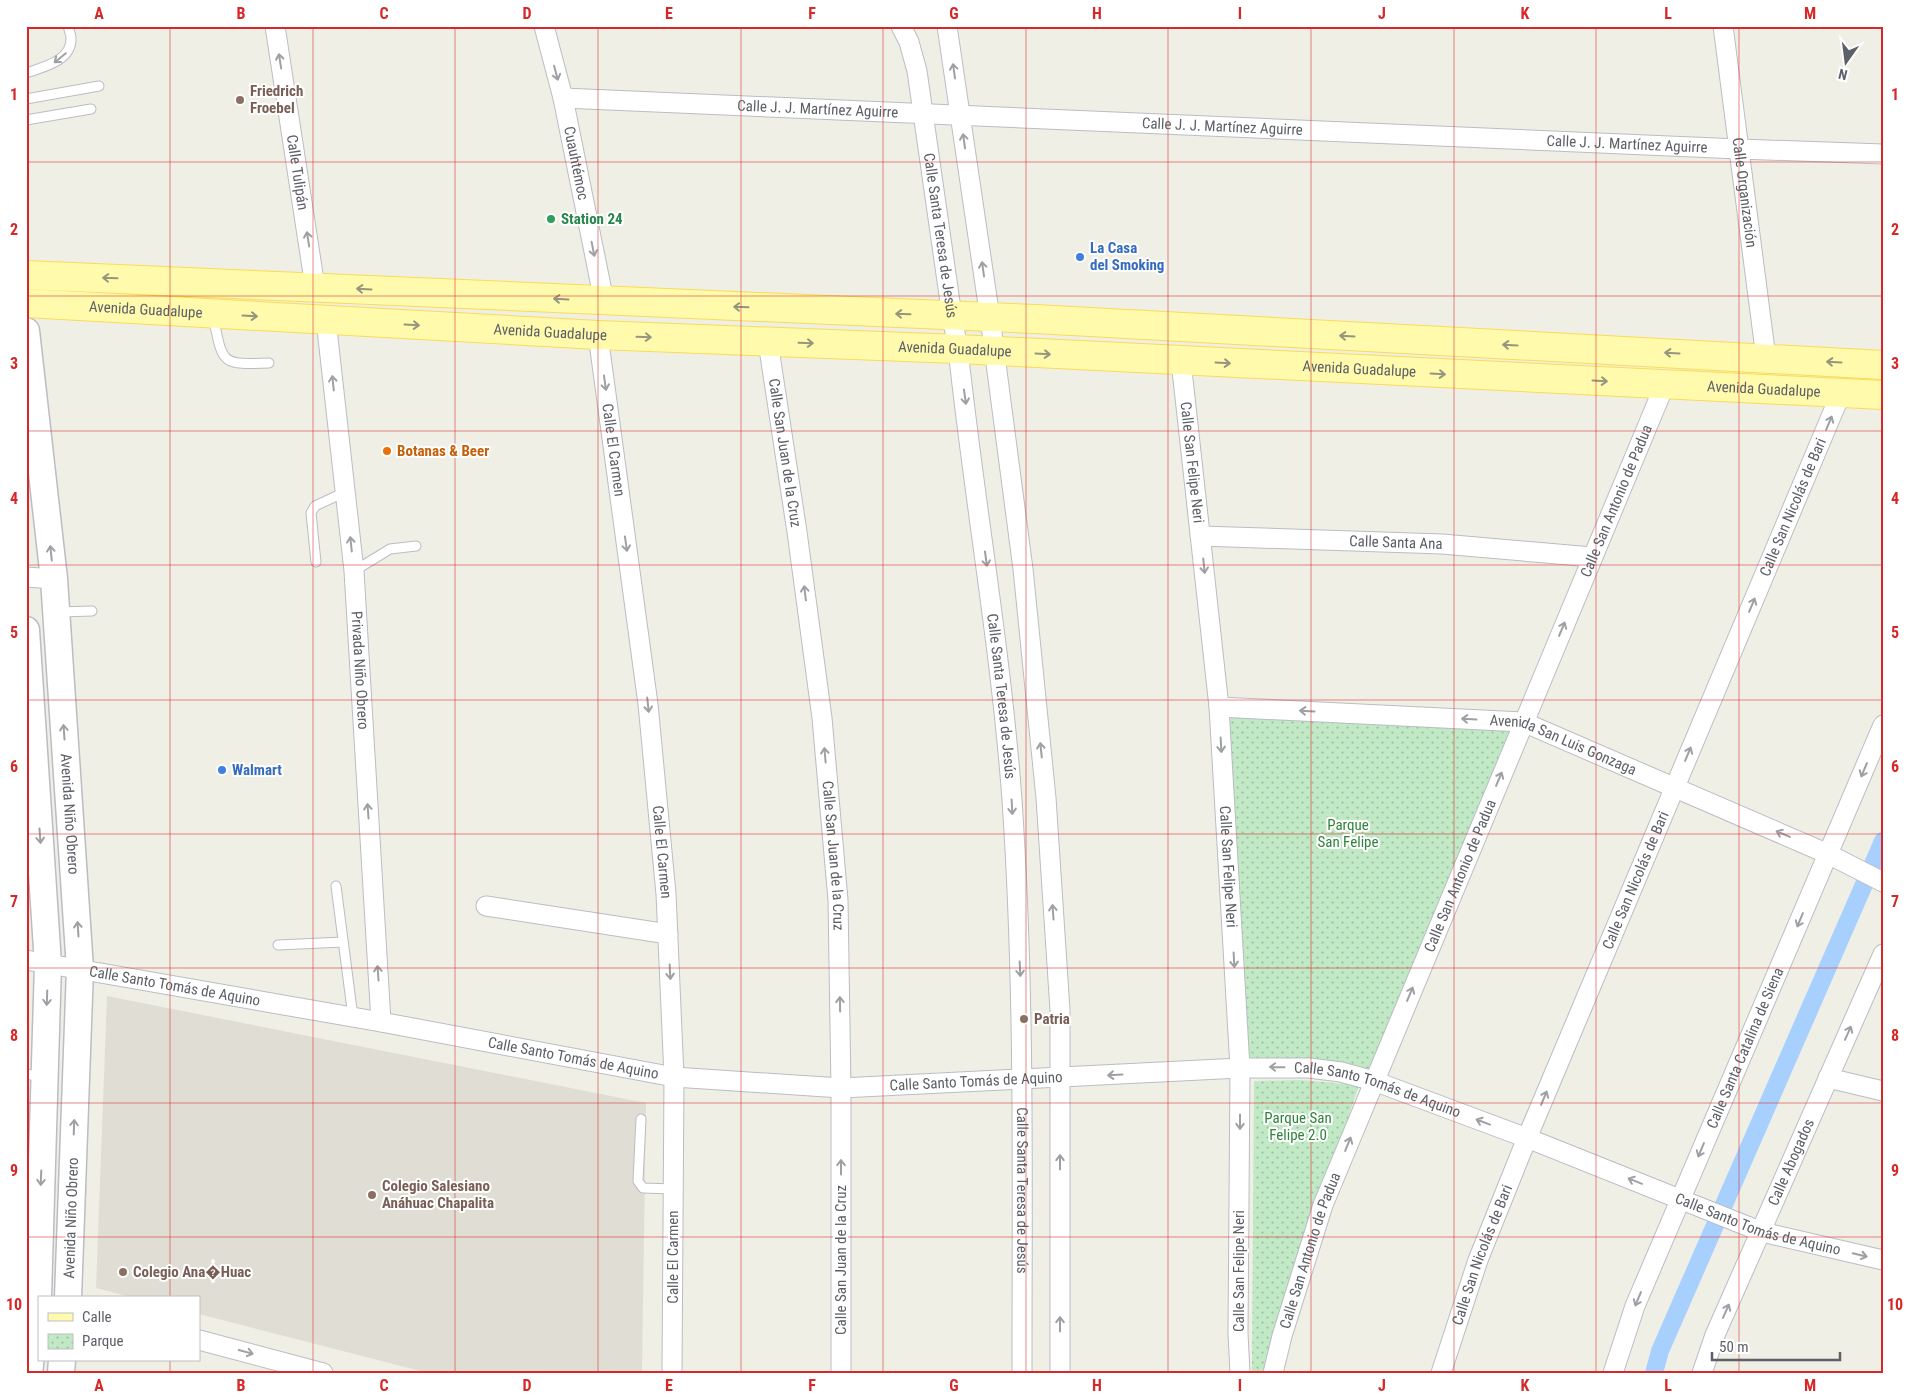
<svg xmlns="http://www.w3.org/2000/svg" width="1909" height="1399" font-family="'Roboto Condensed',sans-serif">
	<defs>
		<pattern id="park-dots" width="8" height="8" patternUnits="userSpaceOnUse" patternTransform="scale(1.25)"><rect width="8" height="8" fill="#c1e9c5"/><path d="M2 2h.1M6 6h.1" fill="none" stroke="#a0c0a4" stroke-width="1.8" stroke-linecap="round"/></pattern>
	</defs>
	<rect width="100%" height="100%" fill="#f0efe6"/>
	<path fill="#e0ded4" d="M107,996l539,107 -4,270h-214l-229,-59v-16h-65l-38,-10z"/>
	<path fill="#fde7e2" d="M26,853l5,99 -5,-1z"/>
	<g fill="url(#park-dots)">
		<path d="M1226,713l293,12 -151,351 -123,-13z"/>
		<path d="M1300,1080l59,5 -96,288h-11l2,-292z"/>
	</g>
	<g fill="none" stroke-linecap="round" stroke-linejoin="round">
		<path stroke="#a7d0ff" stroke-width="18" d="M1654,1373l6,-22 223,-510"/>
		<defs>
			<g id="service">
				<path d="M26,73c17,-6 46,-12 45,-35 0,-3 -2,-8 -3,-12"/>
				<path d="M26,99l73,-13"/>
				<path d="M26,120l65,-11"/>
				<path d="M213,316c10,48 7,49 56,47"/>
				<path d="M316,562l-5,-49 4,-7 30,-14"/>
				<path d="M354,571l36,-22 26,-3"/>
				<path d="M59,612l33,-1"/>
				<path d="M336,886l17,131"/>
				<path d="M278,945l65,-3"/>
				<path d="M26,1074l16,3"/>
				<path d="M641,1119l-3,62 5,7 31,1"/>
			</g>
			<g id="minor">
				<path id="s1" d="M275,26l40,261"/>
				<path id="s2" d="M544,26l19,72 41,203"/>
				<path id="s3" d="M901,26l8,16 8,29 35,245 6,33c16,151 43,300 54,451 13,191 10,382 10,573"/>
				<path d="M947,26l43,292 33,251 23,229 14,212v363"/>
				<path id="s4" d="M1723,26l43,332"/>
				<path id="s5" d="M563,98l1176,51 144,5"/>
				<path id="s6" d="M326,320l28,251 27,451"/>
				<path id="s7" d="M598,335l50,369 18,190 8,183 -2,296"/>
				<path id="s8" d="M768,342l29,190 25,186 16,182 3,188v285"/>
				<path id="s9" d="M1181,361l38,346 21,361 -2,265 2,40"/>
				<path id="s10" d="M1200,536l242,8 150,13"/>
				<path d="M26,577l28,2"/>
				<path id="s11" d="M1219,707l304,15 305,132 55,28"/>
				<path d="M486,906l182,28"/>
				<path id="s12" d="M26,960l355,62 293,55 167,11 399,-20h69l32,4 33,9 153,57 235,94 121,28"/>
				<path d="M1828,1078l55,13"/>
				<path d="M199,1340l124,33"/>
				<path id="s13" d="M1273,1373l9,-37 41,-131 342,-821"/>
				<path id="s14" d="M1441,1373l37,-113 49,-122 314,-745"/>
				<path id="s15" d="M1613,1373l22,-67 248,-581"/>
				<path id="s16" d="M1702,1373l13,-38 168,-381"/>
			</g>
			<g id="secondary">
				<path id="s17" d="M26,331l28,248 26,390 -12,329"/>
				<path d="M26,630l22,334 -10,332 -9,77"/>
				<path d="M61,1373l1,-13"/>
			</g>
			<g id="primary">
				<path d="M26,275l1009,44 848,46"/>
				<path id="s18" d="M26,303l572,32 360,14 925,46"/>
			</g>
		</defs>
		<use href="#service" stroke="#babdc2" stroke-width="11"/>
		<use href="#minor" stroke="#babdc2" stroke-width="21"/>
		<use href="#secondary" stroke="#bbbdc4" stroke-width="29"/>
		<use href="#primary" stroke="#f9dc56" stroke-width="30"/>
		<use href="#service" stroke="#fff" stroke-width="9"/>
		<use href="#minor" stroke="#fff" stroke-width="19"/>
		<use href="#secondary" stroke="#fff" stroke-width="26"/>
		<use href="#primary" stroke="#fffaac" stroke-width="28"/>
	</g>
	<defs><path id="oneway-shaft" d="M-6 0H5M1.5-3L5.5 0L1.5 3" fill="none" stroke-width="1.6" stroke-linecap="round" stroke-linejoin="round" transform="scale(1.25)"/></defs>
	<g stroke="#9ea0a4">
		<use href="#oneway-shaft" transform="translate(60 58) rotate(141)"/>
		<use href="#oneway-shaft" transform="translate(280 61) rotate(-99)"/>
		<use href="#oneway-shaft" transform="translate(954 71) rotate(-98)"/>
		<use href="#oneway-shaft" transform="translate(556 73) rotate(75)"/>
		<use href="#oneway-shaft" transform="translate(964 141) rotate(-98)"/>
		<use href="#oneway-shaft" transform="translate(308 239) rotate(-99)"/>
		<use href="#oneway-shaft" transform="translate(593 249) rotate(79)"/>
		<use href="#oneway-shaft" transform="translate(983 269) rotate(-98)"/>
		<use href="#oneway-shaft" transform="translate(333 383) rotate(-96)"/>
		<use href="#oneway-shaft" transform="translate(605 383) rotate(82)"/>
		<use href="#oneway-shaft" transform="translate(965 397) rotate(82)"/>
		<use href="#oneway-shaft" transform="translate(1829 423) rotate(-67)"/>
		<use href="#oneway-shaft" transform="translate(351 544) rotate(-96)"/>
		<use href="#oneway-shaft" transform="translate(626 544) rotate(82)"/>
		<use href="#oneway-shaft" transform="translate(51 553) rotate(-96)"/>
		<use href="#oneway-shaft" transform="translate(986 559) rotate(82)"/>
		<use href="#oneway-shaft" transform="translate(1204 566) rotate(84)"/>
		<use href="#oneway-shaft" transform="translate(805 593) rotate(-97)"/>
		<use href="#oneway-shaft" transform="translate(1752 605) rotate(-67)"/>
		<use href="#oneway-shaft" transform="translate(1562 629) rotate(-67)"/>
		<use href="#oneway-shaft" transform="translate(648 705) rotate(84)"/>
		<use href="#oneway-shaft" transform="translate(1307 711) rotate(-177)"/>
		<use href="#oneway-shaft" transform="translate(1469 719) rotate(-177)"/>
		<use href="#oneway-shaft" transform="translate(64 732) rotate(-94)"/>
		<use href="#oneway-shaft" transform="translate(1221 745) rotate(87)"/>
		<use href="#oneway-shaft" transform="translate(1041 750) rotate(-96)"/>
		<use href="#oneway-shaft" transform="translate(1688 754) rotate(-67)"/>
		<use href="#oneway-shaft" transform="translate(825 755) rotate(-95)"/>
		<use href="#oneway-shaft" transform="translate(1864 770) rotate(113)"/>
		<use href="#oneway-shaft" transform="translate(1499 779) rotate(-67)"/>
		<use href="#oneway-shaft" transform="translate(1012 807) rotate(87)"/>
		<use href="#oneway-shaft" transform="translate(368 811) rotate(-94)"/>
		<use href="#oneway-shaft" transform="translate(1783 834) rotate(-157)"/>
		<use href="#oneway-shaft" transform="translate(40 836) rotate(86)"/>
		<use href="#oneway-shaft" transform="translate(1053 912) rotate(-94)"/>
		<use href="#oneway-shaft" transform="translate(1800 920) rotate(113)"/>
		<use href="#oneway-shaft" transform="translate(78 929) rotate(-94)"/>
		<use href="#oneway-shaft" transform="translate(1234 960) rotate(87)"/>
		<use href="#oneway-shaft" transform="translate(1020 969) rotate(87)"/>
		<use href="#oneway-shaft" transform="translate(670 972) rotate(87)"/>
		<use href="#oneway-shaft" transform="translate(378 973) rotate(-94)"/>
		<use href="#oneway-shaft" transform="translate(1410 994) rotate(-67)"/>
		<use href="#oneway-shaft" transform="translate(47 998) rotate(92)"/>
		<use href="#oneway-shaft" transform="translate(840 1004) rotate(-91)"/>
		<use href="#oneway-shaft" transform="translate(1848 1033) rotate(-66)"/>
		<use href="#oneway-shaft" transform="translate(1277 1067) rotate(-179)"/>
		<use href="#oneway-shaft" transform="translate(1115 1075) rotate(177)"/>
		<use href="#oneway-shaft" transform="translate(1544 1098) rotate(-67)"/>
		<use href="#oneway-shaft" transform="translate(1240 1122) rotate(90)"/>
		<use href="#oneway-shaft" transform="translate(1483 1122) rotate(-159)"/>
		<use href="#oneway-shaft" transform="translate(74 1127) rotate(-88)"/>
		<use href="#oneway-shaft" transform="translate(1348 1144) rotate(-68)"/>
		<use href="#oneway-shaft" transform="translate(1701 1150) rotate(113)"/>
		<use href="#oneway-shaft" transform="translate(1060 1162) rotate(-90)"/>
		<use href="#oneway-shaft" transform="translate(841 1167) rotate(-90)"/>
		<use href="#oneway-shaft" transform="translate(41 1178) rotate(92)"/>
		<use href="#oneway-shaft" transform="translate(1635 1181) rotate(-158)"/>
		<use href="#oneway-shaft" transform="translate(1860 1255) rotate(13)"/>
		<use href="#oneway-shaft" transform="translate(1638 1299) rotate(113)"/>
		<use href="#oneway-shaft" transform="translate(1726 1311) rotate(-66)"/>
		<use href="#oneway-shaft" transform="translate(1060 1324) rotate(-90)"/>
		<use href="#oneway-shaft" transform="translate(246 1352) rotate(15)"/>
	</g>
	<g stroke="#96967f">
		<use href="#oneway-shaft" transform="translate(110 278) rotate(-178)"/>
		<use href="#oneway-shaft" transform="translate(364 289) rotate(-177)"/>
		<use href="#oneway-shaft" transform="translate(561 299) rotate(-177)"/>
		<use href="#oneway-shaft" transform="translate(741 307) rotate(-178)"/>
		<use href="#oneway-shaft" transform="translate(903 314) rotate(-178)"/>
		<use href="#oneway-shaft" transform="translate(250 316) rotate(3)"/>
		<use href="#oneway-shaft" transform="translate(412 325) rotate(3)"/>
		<use href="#oneway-shaft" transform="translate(1347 336) rotate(-177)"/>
		<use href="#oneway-shaft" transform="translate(644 337) rotate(2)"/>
		<use href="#oneway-shaft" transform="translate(806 343) rotate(2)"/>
		<use href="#oneway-shaft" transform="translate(1510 345) rotate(-177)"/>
		<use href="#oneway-shaft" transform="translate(1672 353) rotate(-177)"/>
		<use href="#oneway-shaft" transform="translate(1043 354) rotate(3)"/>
		<use href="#oneway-shaft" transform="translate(1834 362) rotate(-177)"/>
		<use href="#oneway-shaft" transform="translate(1223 363) rotate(3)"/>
		<use href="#oneway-shaft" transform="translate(1438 374) rotate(3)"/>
		<use href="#oneway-shaft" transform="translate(1600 381) rotate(3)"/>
	</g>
	<path fill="none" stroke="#d62828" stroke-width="1" stroke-opacity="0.55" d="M170,26v1272M313,26v1347M455,26v1347M598,26v1347M741,26v1347M883,26v1347M1026,26v1347M1168,26v1347M1311,26v1347M1454,26v1347M1596,26v1347M1739,26v1347M26,162h1857M26,296h1857M26,431h1857M26,565h1857M26,700h1857M26,834h1857M26,968h1857M26,1103h1857M26,1237h1857M170,1360v13"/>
	<g fill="#8d6e63" stroke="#fff" stroke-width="2">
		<circle cx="240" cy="100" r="5"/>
		<circle cx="1024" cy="1019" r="5"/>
		<circle cx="372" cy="1195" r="5"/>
		<circle cx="123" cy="1272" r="5"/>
	</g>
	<circle fill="#2e9e5b" stroke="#fff" stroke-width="2" cx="551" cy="219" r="5"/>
	<g fill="#3f7fe0" stroke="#fff" stroke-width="2">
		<circle cx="1080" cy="257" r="5"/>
		<circle cx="222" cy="770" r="5"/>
	</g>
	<circle fill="#e8710a" stroke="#fff" stroke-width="2" cx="387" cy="451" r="5"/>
	<g text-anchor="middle" stroke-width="4" stroke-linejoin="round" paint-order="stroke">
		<g font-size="15" font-weight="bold" fill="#785e54" stroke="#fff" text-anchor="start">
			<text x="250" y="96">Friedrich<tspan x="250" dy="17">Froebel</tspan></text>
			<text x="1034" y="1024">Patria</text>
			<text x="382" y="1191">Colegio Salesiano<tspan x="382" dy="17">Anáhuac Chapalita</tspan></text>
			<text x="133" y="1277">Colegio Ana�Huac</text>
		</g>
		<g font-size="15" fill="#5d6067" stroke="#fff">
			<text dy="5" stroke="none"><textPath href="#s5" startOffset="255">Calle J. J. Martínez Aguirre</textPath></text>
			<text dy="5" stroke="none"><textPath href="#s5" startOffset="660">Calle J. J. Martínez Aguirre</textPath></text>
			<text dy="5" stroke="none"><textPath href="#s5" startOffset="1065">Calle J. J. Martínez Aguirre</textPath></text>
			<text dy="5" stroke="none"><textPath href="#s2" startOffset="141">Cuauhtémoc</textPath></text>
			<text dy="5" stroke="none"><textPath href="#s1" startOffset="148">Calle Tulipán</textPath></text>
			<text dy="5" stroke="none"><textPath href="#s4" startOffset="168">Calle Organización</textPath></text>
			<text dy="5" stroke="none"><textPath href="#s3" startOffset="214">Calle Santa Teresa de Jesús</textPath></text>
			<text dy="5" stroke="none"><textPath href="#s18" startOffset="120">Avenida Guadalupe</textPath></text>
			<text dy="5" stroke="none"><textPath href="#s18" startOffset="525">Avenida Guadalupe</textPath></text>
			<text dy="5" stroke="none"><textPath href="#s18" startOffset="930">Avenida Guadalupe</textPath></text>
			<text dy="5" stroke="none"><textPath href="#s18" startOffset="1335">Avenida Guadalupe</textPath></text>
			<text dy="5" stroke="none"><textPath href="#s18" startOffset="1740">Avenida Guadalupe</textPath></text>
			<text dy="5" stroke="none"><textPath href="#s7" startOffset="116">Calle El Carmen</textPath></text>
			<text dy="5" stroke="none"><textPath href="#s8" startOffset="112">Calle San Juan de la Cruz</textPath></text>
			<text dy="5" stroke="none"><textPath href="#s9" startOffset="102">Calle San Felipe Neri</textPath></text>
			<text dy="5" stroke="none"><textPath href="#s13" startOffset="938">Calle San Antonio de Padua</textPath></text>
			<text dy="5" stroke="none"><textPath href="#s14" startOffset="935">Calle San Nicolás de Bari</textPath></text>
			<text dy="5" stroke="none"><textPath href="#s10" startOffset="196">Calle Santa Ana</textPath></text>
			<text dy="5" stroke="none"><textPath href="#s6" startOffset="352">Privada Niño Obrero</textPath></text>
			<text dy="5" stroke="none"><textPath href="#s3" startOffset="679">Calle Santa Teresa de Jesús</textPath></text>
			<text dy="5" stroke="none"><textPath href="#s11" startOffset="349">Avenida San Luis Gonzaga</textPath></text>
			<text dy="5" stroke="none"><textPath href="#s17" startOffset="485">Avenida Niño Obrero</textPath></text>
			<text dy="5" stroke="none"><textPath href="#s7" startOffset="521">Calle El Carmen</textPath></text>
			<text dy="5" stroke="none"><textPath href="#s8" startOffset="518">Calle San Juan de la Cruz</textPath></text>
			<text dy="5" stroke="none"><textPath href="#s9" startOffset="508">Calle San Felipe Neri</textPath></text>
			<text dy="5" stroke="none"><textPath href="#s13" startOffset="532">Calle San Antonio de Padua</textPath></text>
			<text dy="5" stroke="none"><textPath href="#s14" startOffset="530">Calle San Nicolás de Bari</textPath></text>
			<text dy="5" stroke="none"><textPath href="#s12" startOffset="151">Calle Santo Tomás de Aquino</textPath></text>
			<text dy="5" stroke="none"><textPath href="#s15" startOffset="351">Calle Santa Catalina de Siena</textPath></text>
			<text dy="5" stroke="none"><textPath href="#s12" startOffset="556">Calle Santo Tomás de Aquino</textPath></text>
			<text dy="5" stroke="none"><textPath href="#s12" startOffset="961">Calle Santo Tomás de Aquino</textPath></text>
			<text dy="5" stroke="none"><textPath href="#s12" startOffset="1366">Calle Santo Tomás de Aquino</textPath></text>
			<text dy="5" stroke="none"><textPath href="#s16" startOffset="229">Calle Abogados</textPath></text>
			<text dy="5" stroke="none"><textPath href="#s3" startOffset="1174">Calle Santa Teresa de Jesús</textPath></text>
			<text transform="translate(71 1218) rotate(-88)" y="5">Avenida Niño Obrero</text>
			<text dy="5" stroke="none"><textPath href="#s12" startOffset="1771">Calle Santo Tomás de Aquino</textPath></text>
			<text dy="5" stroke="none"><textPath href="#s13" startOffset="128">Calle San Antonio de Padua</textPath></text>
			<text dy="5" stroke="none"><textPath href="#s14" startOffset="125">Calle San Nicolás de Bari</textPath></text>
			<text transform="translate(673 1257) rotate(-90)" y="5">Calle El Carmen</text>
			<text transform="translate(841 1260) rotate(-90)" y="5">Calle San Juan de la Cruz</text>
			<text transform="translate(1239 1271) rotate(-90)" y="5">Calle San Felipe Neri</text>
		</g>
		<g font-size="15" font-weight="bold" fill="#27864d" stroke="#fff" text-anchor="start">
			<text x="561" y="224">Station 24</text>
		</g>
		<g font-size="15" font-weight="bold" fill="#366cbe" stroke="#fff" text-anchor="start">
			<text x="1090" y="253">La Casa<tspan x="1090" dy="17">del Smoking</tspan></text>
			<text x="232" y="775">Walmart</text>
		</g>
		<g font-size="15" font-weight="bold" fill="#c56008" stroke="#fff" text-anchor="start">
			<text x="397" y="456">Botanas &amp; Beer</text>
		</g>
		<g font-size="15" fill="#30833c" stroke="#fff">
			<text x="1348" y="830">Parque<tspan x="1348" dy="17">San Felipe</tspan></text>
			<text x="1298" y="1123">Parque San<tspan x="1298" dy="17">Felipe 2.0</tspan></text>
		</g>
	</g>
	<rect width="1909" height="1399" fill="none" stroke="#ffffff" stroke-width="55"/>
	<rect x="38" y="1296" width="162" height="65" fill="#ffffff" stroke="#bebfc2"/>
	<rect x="48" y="1313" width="25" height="8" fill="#fffaac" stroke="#bebfc2"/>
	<text x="82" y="1322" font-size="15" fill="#5d6067">Calle</text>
	<rect x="48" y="1334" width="25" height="15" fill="url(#park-dots)" stroke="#bebfc2"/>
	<text x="82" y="1346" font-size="15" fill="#5d6067">Parque</text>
	<g transform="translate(1846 62) rotate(194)" stroke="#ffffff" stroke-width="4" paint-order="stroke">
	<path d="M0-4L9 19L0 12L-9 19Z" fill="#5d6067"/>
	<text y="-8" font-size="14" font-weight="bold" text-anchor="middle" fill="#5d6067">N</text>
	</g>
	<path d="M1712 1352v8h128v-8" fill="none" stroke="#5d6067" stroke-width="2.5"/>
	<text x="1719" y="1352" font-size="15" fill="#5d6067" stroke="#ffffff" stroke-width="4" paint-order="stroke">50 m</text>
	<rect x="28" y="28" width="1854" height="1344" fill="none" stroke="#d62828" stroke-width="2"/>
	<g font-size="16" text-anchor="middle" font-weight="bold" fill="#d62828">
		<text x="99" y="19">A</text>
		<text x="241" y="19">B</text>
		<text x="384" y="19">C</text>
		<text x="527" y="19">D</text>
		<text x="669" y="19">E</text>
		<text x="812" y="19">F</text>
		<text x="954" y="19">G</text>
		<text x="1097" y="19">H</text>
		<text x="1240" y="19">I</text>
		<text x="1382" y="19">J</text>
		<text x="1525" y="19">K</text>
		<text x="1668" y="19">L</text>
		<text x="1810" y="19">M</text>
		<text x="14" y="100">1</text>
		<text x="1895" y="100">1</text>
		<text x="14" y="235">2</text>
		<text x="1895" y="235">2</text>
		<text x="14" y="369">3</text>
		<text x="1895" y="369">3</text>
		<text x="14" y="504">4</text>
		<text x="1895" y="504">4</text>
		<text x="14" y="638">5</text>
		<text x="1895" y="638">5</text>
		<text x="14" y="772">6</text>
		<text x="1895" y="772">6</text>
		<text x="14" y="907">7</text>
		<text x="1895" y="907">7</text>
		<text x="14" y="1041">8</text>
		<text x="1895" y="1041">8</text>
		<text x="14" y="1176">9</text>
		<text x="1895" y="1176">9</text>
		<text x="14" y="1310">10</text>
		<text x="1895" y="1310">10</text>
		<text x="99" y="1391">A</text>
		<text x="241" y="1391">B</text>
		<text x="384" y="1391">C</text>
		<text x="527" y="1391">D</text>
		<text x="669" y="1391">E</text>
		<text x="812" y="1391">F</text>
		<text x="954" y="1391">G</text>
		<text x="1097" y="1391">H</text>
		<text x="1240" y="1391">I</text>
		<text x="1382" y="1391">J</text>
		<text x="1525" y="1391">K</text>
		<text x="1668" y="1391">L</text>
		<text x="1810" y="1391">M</text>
	</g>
</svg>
